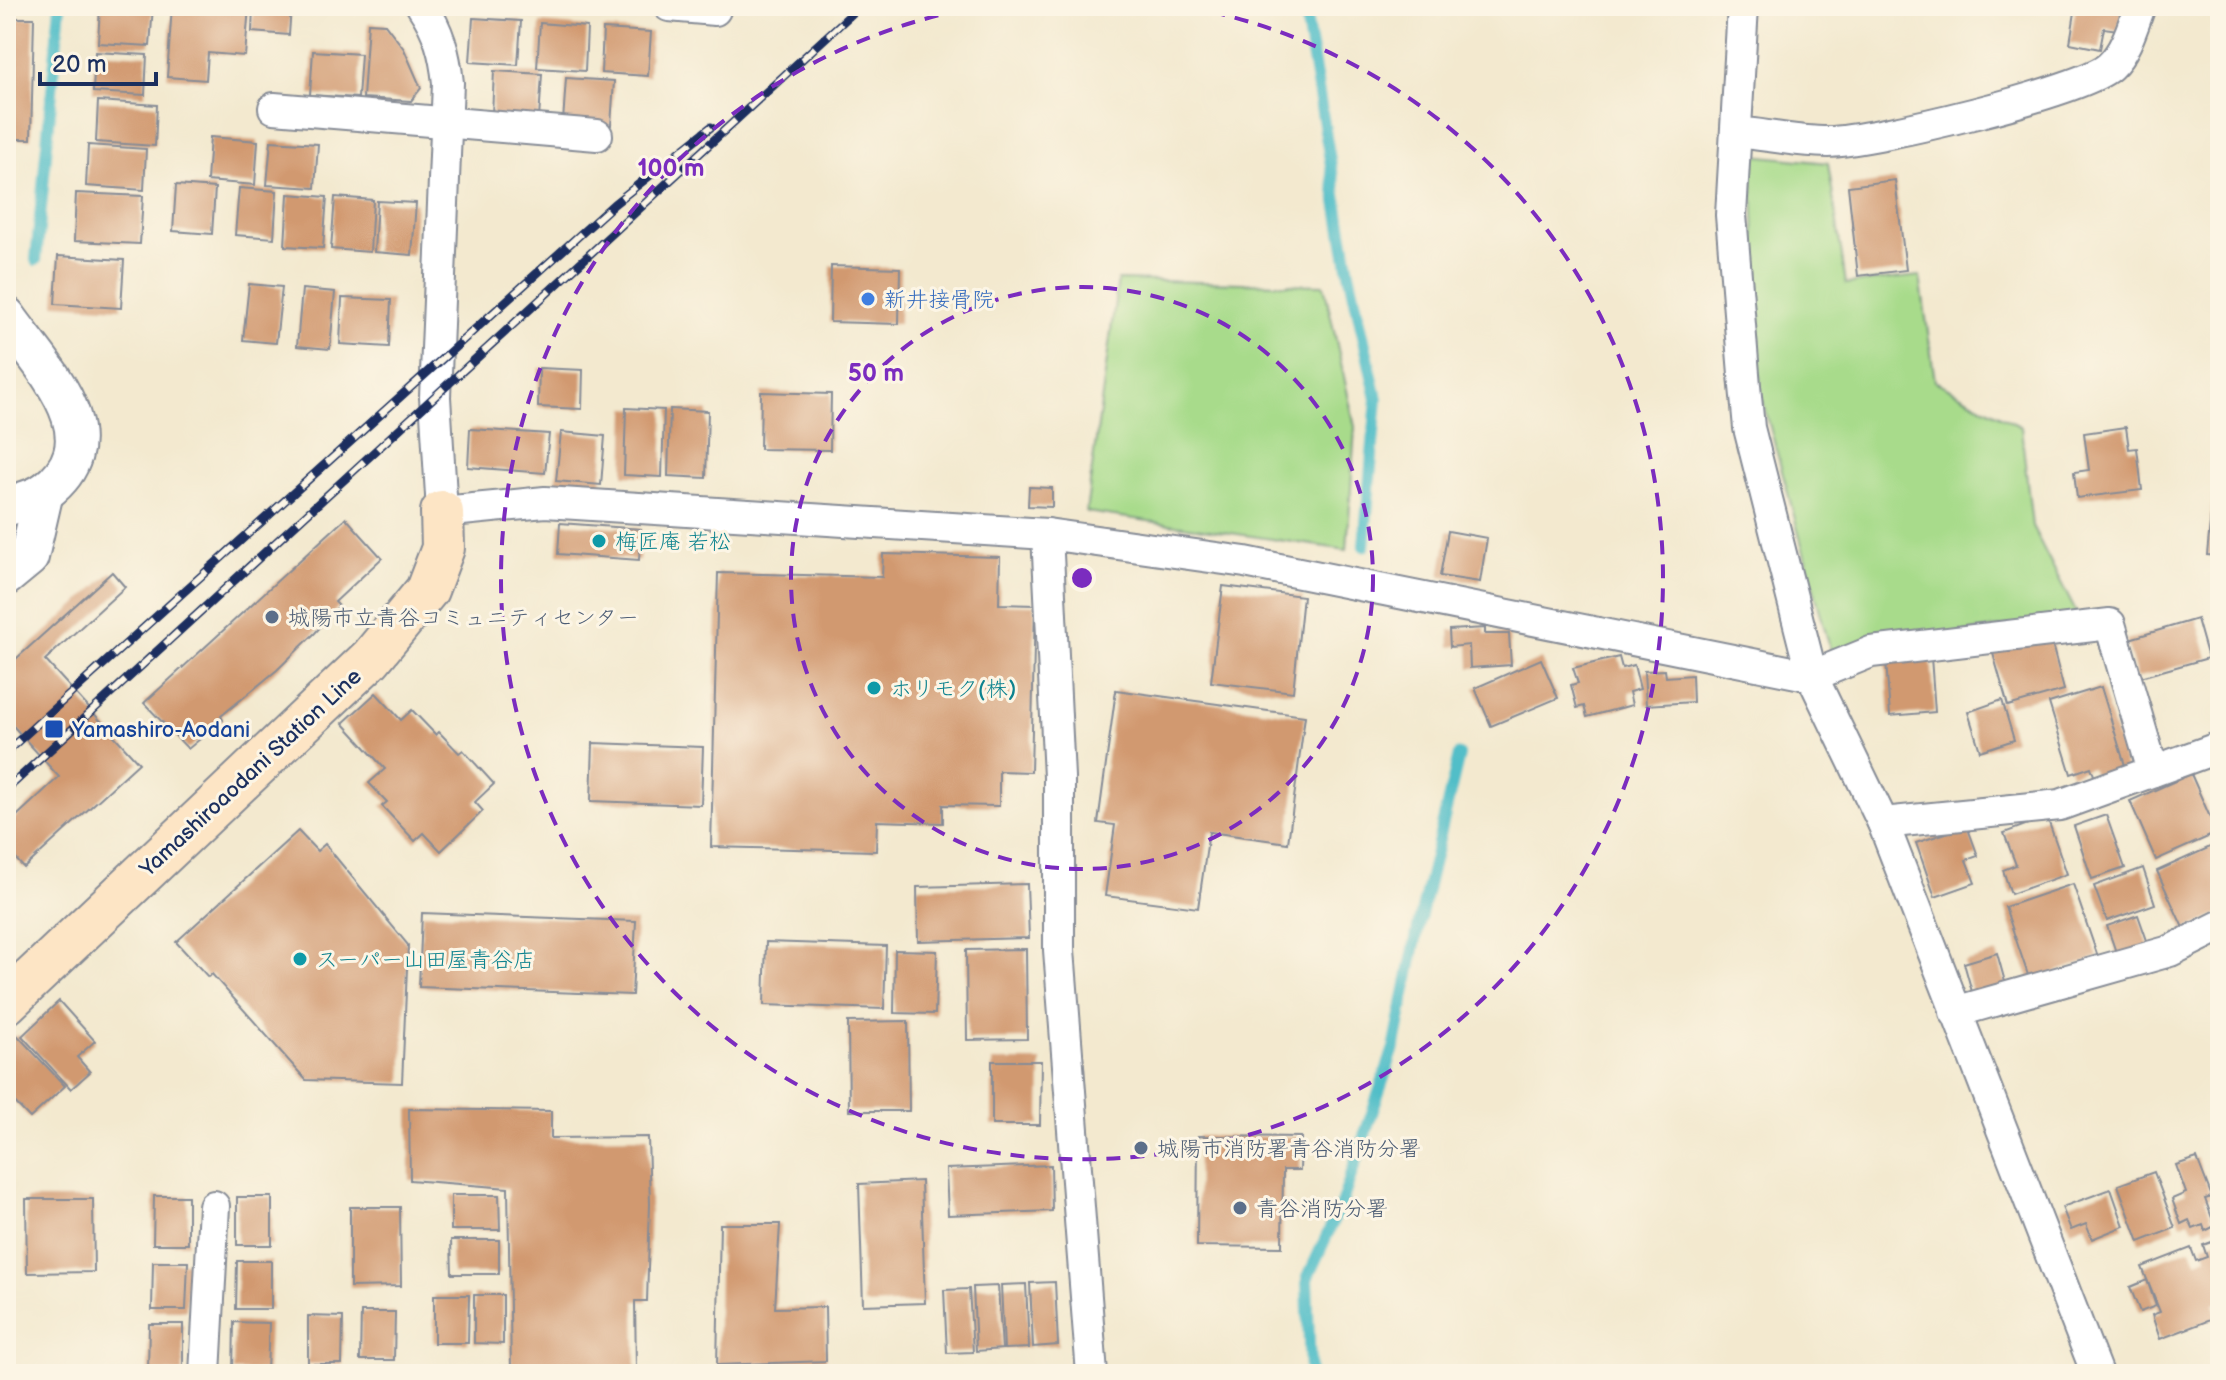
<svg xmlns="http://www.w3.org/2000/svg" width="2226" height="1380" font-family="'Balsamiq Sans','Klee One',sans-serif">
	<rect width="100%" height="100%" fill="#fcf5e5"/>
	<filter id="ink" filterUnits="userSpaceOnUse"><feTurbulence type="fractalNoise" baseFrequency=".0125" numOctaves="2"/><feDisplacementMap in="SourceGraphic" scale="16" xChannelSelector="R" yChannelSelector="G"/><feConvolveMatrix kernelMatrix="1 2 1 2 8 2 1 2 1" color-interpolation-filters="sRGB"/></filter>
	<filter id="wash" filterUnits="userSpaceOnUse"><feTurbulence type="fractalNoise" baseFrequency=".006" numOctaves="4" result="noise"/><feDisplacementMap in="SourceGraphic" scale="32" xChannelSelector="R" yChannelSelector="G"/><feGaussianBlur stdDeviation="1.8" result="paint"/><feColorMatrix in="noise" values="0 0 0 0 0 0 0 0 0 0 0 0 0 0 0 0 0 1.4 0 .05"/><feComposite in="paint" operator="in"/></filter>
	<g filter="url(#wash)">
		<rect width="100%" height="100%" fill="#f3e9cf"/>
		<g fill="#a8db8b" stroke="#628574" stroke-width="2">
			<path d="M1752,155l76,8 18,121 74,-8 15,105 86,46 11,99 46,90 -247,36 -71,-262z"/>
			<path d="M1118,280l206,5 31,142 -8,123 -261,-38z"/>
		</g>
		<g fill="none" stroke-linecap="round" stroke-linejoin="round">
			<g stroke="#51bec8" stroke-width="12">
				<path d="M1304,6l45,266 28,127 -13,147"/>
				<path d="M36,260l24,-254"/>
				<path d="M1310,1374l-3,-95 35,-77 53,-157 24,-122 40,-168"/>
			</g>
		</g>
		<g id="blocks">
			<g fill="#d1996f">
				<path d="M100,6h53l-3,40 -52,-3z"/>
				<path d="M172,6h77l-4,50 -37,-3 -2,27 -39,-3z"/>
				<path d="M253,6h38l-2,29 -37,-3z"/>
				<path d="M2076,6h47l-5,24 -14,-2 -4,21 -30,-6z"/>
				<path d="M6,18h28l-3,121h-22z"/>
				<path d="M473,18l48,3 -3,44 -48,-3z"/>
				<path d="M368,23l17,1 19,25 17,39 -10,13 -48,-3z"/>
				<path d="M540,23l47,4 -2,44 -48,-3z"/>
				<path d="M603,29l48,3 -3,44 -47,-3z"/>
				<path d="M313,51l48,3 -3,44 -48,-3z"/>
				<path d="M95,52l52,3 -2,40 -52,-3z"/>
				<path d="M494,71l48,3 -3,45 -47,-4z"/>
				<path d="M566,78l48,3 -3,44 -48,-3z"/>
				<path d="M98,101l59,4 -2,41 -59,-4z"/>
				<path d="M210,137l48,4 -3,44 -48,-4z"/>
				<path d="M271,141l47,3 -3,44 -48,-3z"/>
				<path d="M88,145l58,4 -2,41 -58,-4z"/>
				<path d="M1895,180l11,90 -48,6 -10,-90z"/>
				<path d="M176,185l39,3 -3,46 -39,-3z"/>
				<path d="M239,188l38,3 -3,47 -39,-3z"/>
				<path d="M76,193l67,3 -3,48 -66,-3z"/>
				<path d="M288,194l39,3 -4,51 -38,-2z"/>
				<path d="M335,197l38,3 -3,52 -39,-3z"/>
				<path d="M377,201l39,2 -4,52 -38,-3z"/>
				<path d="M58,256l66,4 -3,48 -66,-4z"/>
				<path d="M831,266l69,2 -1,56 -69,-2z"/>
				<path d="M249,284l33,3 -6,56 -33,-3z"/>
				<path d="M302,289l33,3 -5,57 -33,-3z"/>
				<path d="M342,298l49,2 -2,47 -49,-3z"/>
				<path d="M539,368l44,2 -1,39 -44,-2z"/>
				<path d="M761,392l70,2 -1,56 -70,-1z"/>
				<path d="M626,408l38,2 -2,67 -38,-2z"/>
				<path d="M670,409l38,2 -2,67 -38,-2z"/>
				<path d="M2126,427l3,22 8,-1 5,42 -65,8 -3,-26 15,-2 -5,-37z"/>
				<path d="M470,429l79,5 -4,39 -77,-6z"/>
				<path d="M561,432l44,4 -4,49 -45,-4z"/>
				<path d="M1029,487l23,1v19l-24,-1z"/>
				<path d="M2213,493l7,1v62l-13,-1z"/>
				<path d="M346,518l36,40 -47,44 4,4 -24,27 -38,37 -56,46 2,4 -35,29 -44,-46z"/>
				<path d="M560,523l81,6 -2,31 -81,-6z"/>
				<path d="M1448,531l39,7 -7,44 -40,-6z"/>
				<path d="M883,554l117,3 -1,47 36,1 -4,167 -32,-1v35l-56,-1v18l-66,-2 -1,30 -165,-4 7,-274 164,4z"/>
				<path d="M112,572l13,15 -80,73 94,103 -115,105 -18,-20v-22l53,-49 -53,-59v-50z"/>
				<path d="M1223,586l80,10 -10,96 -82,-10z"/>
				<path d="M2197,619l11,39 -71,20 -11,-38z"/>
				<path d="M1485,628v6h24l2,31 -41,3 -1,-23 -19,2 -1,-17z"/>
				<path d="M2049,633l15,57 -56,16 -16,-56z"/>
				<path d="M1619,657l3,11 12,-3 6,24 -11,3 3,13 -45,12 -3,-11 -7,2 -6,-23 7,-2 -5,-15z"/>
				<path d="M1931,657l4,55 -45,4 -4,-56z"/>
				<path d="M1541,659l17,39 -67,28 -16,-38z"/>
				<path d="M1665,670l1,7 26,-2 1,27 -47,3 -2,-34z"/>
				<path d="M2101,687l26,85 -31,9 -5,-14 -20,7 -22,-71z"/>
				<path d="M1116,690l189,26 -17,127 -79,-11 -11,76 -93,-12 10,-71 -17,-2z"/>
				<path d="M376,693l25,27 11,-10 24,25 3,-3 20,21 4,-3 31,34 -19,18 8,9 -42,40 -17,-18 -9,8 -33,-35 5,-4 -18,-19 16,-14 -42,-46z"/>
				<path d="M2002,700l12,40 -34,11 -12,-39z"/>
				<path d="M593,743l110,4 -2,58 -110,-4z"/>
				<path d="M2191,774l26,59 -61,27 -26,-59z"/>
				<path d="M2106,815l19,53 -33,11 -18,-53z"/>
				<path d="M2047,817l20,57 -56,20 -8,-24 13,-5 -12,-32z"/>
				<path d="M1967,826l11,30 -12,4 9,23 -40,14 -19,-54z"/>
				<path d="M298,831l19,20 8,-7 83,101 -6,138 -96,-3 -94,-106 -4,3 -32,-35z"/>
				<path d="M2219,843l1,71 -36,16 -27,-59z"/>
				<path d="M2143,868l12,36 -48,17 -13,-35z"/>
				<path d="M1027,884l2,54 -111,3 -1,-54z"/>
				<path d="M2073,884l25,73 -68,24 -25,-74z"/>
				<path d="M422,913l214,8 -4,74 -213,-8z"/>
				<path d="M2138,915l12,34 -31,12 -12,-35z"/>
				<path d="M766,942l120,4 -2,63 -120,-4z"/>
				<path d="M1026,949l1,90 -60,1 -1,-90z"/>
				<path d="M895,950l42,1 -2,63 -41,-1z"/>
				<path d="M1997,953l10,36 -33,10 -10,-36z"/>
				<path d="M59,1001l36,40 -18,16 13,15 -19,17 -49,-53z"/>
				<path d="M908,1021l1,90h-60l-1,-89z"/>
				<path d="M17,1035l48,51 -35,32 -24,-25v-48z"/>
				<path d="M992,1061h49l-1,64h-48z"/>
				<path d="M409,1109l142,2v27l97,-1 2,67 -3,97h-12l1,67 -125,2 -3,-182 -98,-8z"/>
				<path d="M1198,1136l103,1 -1,33h-17l-1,77 -85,-1z"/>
				<path d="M2197,1158l15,39 -7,2 10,27 -10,5 -2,-6 -10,4 -4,-9 -8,4 -9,-25 14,-6 -10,-28z"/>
				<path d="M1051,1165l1,46 -104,4 -2,-46z"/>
				<path d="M2154,1172l21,56 -36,14 -21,-57z"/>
				<path d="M921,1181l4,122 -62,2 -4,-121z"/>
				<path d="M2111,1189l13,37 -32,13 -6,-15 -15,6 -9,-23z"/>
				<path d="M451,1195h48l1,35h-49z"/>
				<path d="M154,1196h34v48h-35z"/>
				<rect x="237" y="1197" width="35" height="48"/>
				<path d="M26,1199h67l1,73 -67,1z"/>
				<path d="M350,1207h50l1,79 -51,1z"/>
				<path d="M720,1224h60l-5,84 50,-1 1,54 -109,4z"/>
				<path d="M2220,1239v62l-7,3 5,13 -58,22 -8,-24 8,-3 -18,-45 49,-19 5,13 11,-4 -4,-12z"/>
				<path d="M451,1240h48v34h-47z"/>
				<path d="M237,1261h34v48h-35z"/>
				<path d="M153,1262h35l-2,48h-34z"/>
				<path d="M2147,1280l9,26 -16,6 -10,-25z"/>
				<path d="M1055,1282l3,63 -25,2 -3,-64z"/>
				<path d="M1026,1284l3,64 -25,1 -3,-64z"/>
				<path d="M998,1286l4,63 -26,2 -3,-64z"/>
				<path d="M969,1289l4,63 -26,1 -3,-63z"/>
				<path d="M434,1295h35l-1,48h-34z"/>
				<path d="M474,1295h29v49l-29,-1z"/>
				<path d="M361,1312h34l-1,48h-34z"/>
				<path d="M308,1316l35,1 -1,47h-34z"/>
				<path d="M234,1322l35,1 -2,48h-34z"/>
				<path d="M149,1324h34v49l-35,-1z"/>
			</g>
		</g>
	</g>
	<g filter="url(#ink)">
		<use href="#blocks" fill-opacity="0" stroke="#878c96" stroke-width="2"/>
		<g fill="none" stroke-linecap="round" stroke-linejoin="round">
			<defs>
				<g id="minor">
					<path d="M422,6c17,25 23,48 26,77l-13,314 7,115 103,-10 502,32 198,28 567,114 59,-24 239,-28 43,147"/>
					<path d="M669,6l46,4"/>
					<path d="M1743,6l-12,209 14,171 4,42 63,248 71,147 214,551"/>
					<path d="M274,108l323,27"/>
					<path d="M1737,132c30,3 61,10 91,10 42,0 256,-51 282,-76 16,-15 23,-41 30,-60"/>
					<path d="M1047,534l12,243v173l33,424"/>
					<path d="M1883,823l177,-18 160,-58"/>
					<path d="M1955,1012l215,-61 50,-25"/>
					<path d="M205,1374l9,-168"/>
				</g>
				<g id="tertiary">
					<path d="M6,316c35,50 110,121 40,175 -10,8 -28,11 -40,16"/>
					<path d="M6,576l23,-19 15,-65"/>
				</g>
				<path id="secondary" d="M6,1003l365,-345 56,-68 16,-42 -1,-36"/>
			</defs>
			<use href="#minor" stroke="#878c96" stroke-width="34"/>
			<use href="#tertiary" stroke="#878c96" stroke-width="42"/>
			<use href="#secondary" stroke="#878c96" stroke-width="46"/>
			<use href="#minor" stroke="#fff" stroke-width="30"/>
			<use href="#tertiary" stroke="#fff" stroke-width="38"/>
			<use href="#secondary" stroke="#fde5c5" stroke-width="42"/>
			<defs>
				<g id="rail">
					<path d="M6,752l608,-548 97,-77"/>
					<path d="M6,790l854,-784"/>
				</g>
			</defs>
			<use href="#rail" stroke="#1b2f5e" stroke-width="9"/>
			<use href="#rail" stroke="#fcf5e5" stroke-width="6" stroke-dasharray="18" stroke-linecap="butt"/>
		</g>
	</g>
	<g fill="none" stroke="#7b2cbf" stroke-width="4" stroke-dasharray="14 10">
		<circle cx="1082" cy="578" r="291"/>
		<path d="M1188 7A581 581 0 1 1 976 7"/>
	</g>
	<circle fill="#3f7fe0" stroke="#fcf5e5" stroke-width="3" cx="868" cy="299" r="8"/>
	<g fill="#0f9aa8" stroke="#fcf5e5" stroke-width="3">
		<circle cx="599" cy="541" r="8"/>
		<circle cx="874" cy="688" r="8"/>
		<circle cx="300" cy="959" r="8"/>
	</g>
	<g fill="#5c6f8a" stroke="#fcf5e5" stroke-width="3">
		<circle cx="272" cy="617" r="8"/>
		<circle cx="1141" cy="1148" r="8"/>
		<circle cx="1240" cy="1208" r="8"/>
	</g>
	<rect fill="#1a4fb4" stroke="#fcf5e5" stroke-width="3" x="44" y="719" width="20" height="20" rx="4"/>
	<g text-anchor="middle" stroke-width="6" stroke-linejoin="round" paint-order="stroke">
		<g font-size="22" fill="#366cbe" stroke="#fcf5e5" text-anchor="start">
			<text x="884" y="307">新井接骨院</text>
		</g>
		<g font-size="22" fill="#0d838f" stroke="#fcf5e5" text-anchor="start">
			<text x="615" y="549">梅匠庵 若松</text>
			<text x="890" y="696">ホリモク(株)</text>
			<text x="316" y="967">スーパー山田屋青谷店</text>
		</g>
		<g font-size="22" fill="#4e5e75" stroke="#fcf5e5" text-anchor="start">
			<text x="288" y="625">城陽市立青谷コミュニティセンター</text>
			<text x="1157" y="1156">城陽市消防署青谷消防分署</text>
			<text x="1256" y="1216">青谷消防分署</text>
		</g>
		<g font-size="22" fill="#164399" stroke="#fcf5e5" text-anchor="start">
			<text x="72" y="737">Yamashiro-Aodani</text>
		</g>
		<g font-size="22" fill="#1b2f5e" stroke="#fcf5e5">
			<text transform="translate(250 772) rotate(-43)" y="8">Yamashiroaodani Station Line</text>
		</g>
	</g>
	<circle cx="1082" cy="578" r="12" fill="#7b2cbf" stroke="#fcf5e5" stroke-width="4"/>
	<g font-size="24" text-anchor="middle" font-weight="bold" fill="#7b2cbf" stroke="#fcf5e5" stroke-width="6" stroke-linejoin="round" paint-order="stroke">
		<text x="671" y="176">100 m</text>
		<text x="876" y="381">50 m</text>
	</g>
	<rect width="2226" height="1380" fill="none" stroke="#fcf5e5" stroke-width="32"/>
	<path d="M40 72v12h116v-12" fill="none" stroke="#1b2f5e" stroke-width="4"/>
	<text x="52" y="72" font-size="24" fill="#1b2f5e" stroke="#fcf5e5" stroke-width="6" paint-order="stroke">20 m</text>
</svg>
